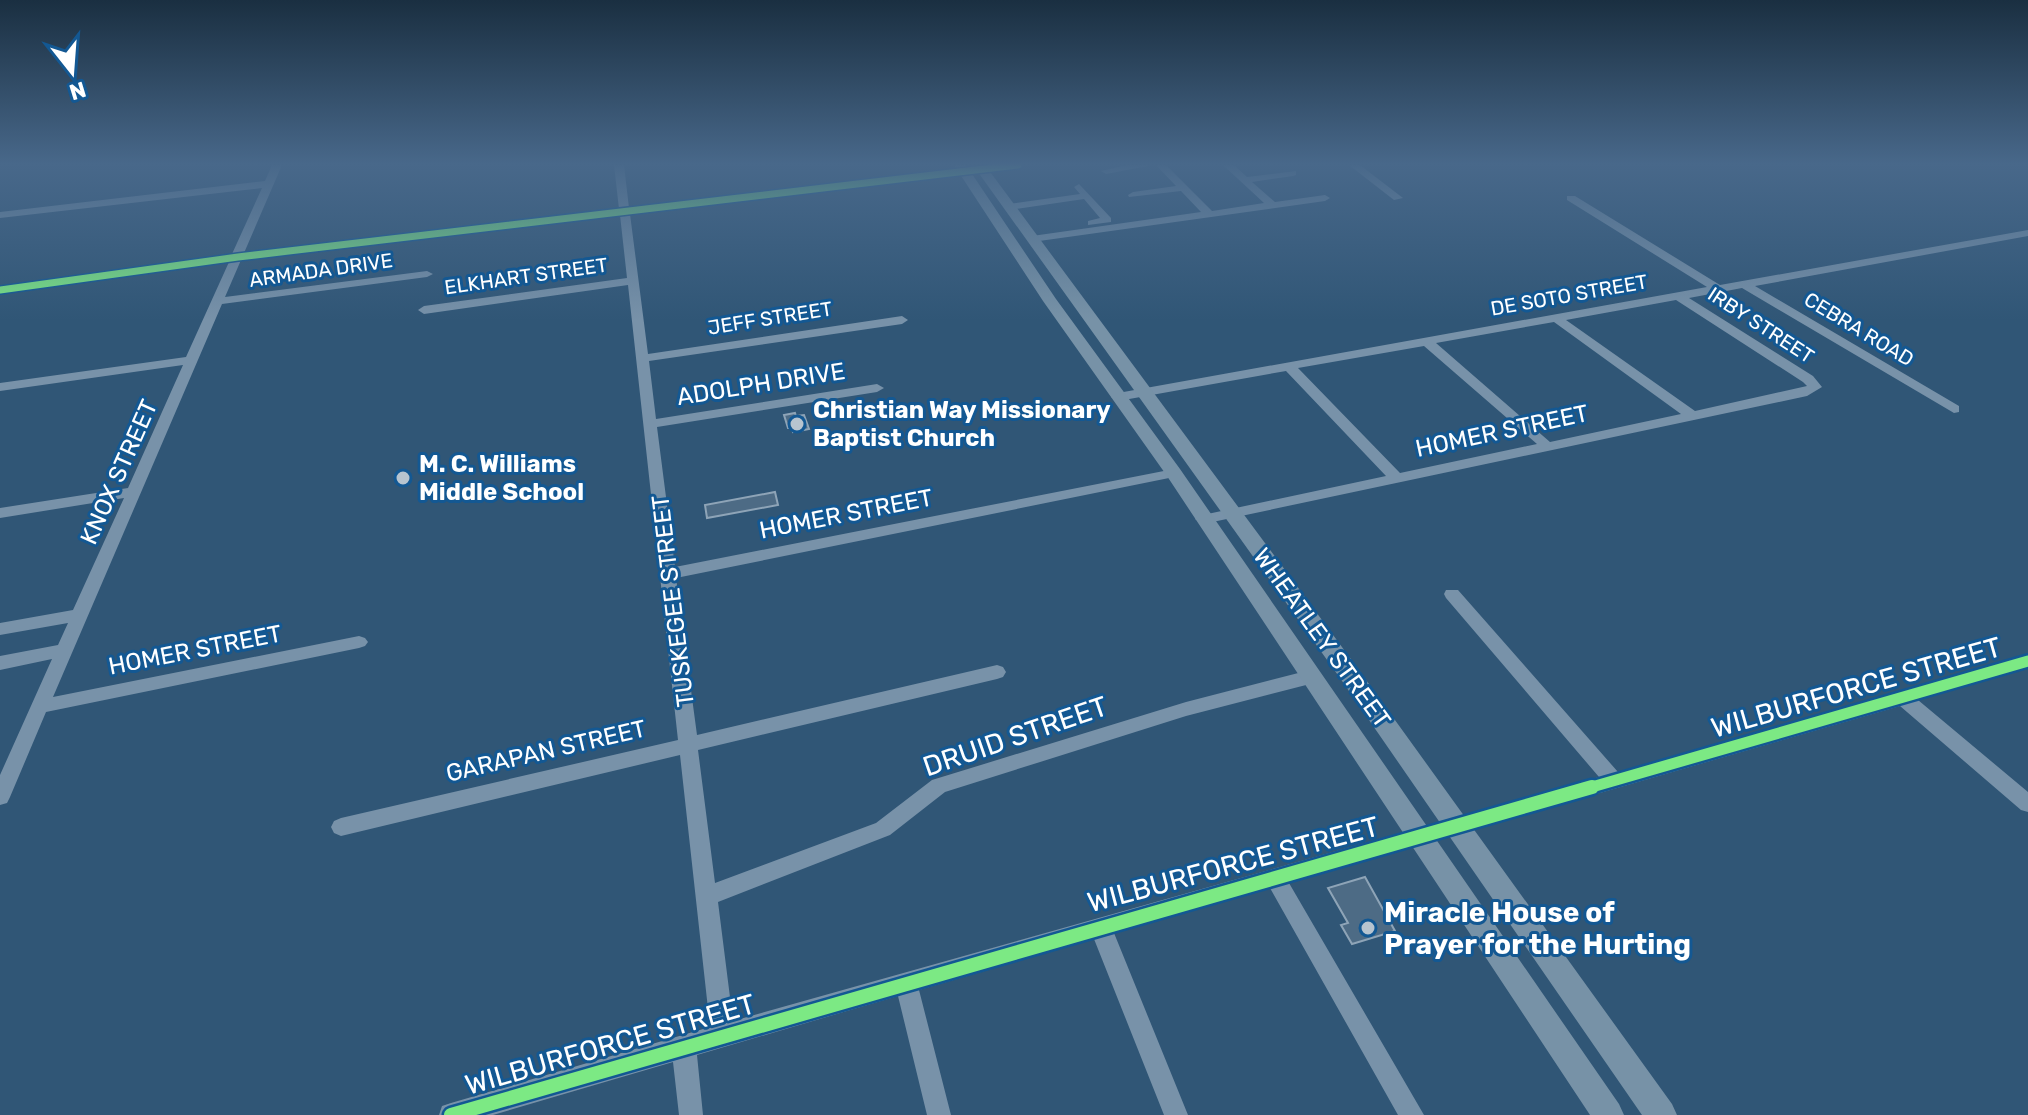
<svg xmlns="http://www.w3.org/2000/svg" width="2028" height="1115" font-family="Rubik,sans-serif">
	<rect width="100%" height="100%" fill="#305676"/>
	<g fill="#4d6b85" stroke="#8ea4b7" stroke-width="2">
		<path d="M795,413l1,3 8,-1 5,14 -16,3 -1,-4h-4l-4,-13z"/>
		<path d="M775,492l3,13 -71,13 -2,-13z"/>
		<path d="M1365,877l30,54 -43,13 -11,-19 7,-2 -20,-35z"/>
	</g>
	<g fill="none" stroke-linecap="round" stroke-linejoin="round">
		<g fill="#7892a9" fill-rule="evenodd">
			<path d="M272,165h10l-38,88 375,-44 -5,-44h10l5,43 364,-43h30l-5,3 -388,46 18,140 254,-38 6,4 -6,4 -253,37 7,58 221,-35 7,4 -7,4 -220,35 18,140 499,-98 7,4 -7,4 -498,101 21,157 300,-70 6,2 3,5 -3,5 -6,2 -299,71 17,133 161,-60 56,-43 254,-78 124,-32 6,2 3,5 -3,5 -6,2 -124,32 -241,76 -55,43 -172,67 15,119 866,-244 -153,-179 -2,-4 2,-4h12l160,182 410,-118v14l-110,32 110,92v20l-7,-2 -121,-104 -611,177 135,232h-26l-128,-227 -156,45 74,182h-24l-70,-176 -175,51 32,125h-24l-29,-119 -201,59 6,60h-24l-6,-53 -180,53h-54l3,-9 9,-3 259,-76 -30,-272 -339,81 -7,-3 -3,-6 3,-6 7,-3 337,-78 -50,-455 -204,29 -6,-4 6,-4 203,-28 -7,-63 -379,45 -16,37 202,-26 6,3 -6,3 -205,27 -169,393 306,-61 6,2 3,4 -3,4 -6,2 -313,64 -36,85 -3,6 -7,2v-30l52,-116 -52,11v-14l58,-11 10,-22 -68,12v-12l73,-13 51,-112 -124,20v-10l128,-20 55,-123 -183,26v-8l186,-26 43,-95 -229,32v-8l232,-32 30,-66 -262,30v-6l265,-31z"/>
			<path d="M1127,165h26l-47,9 -5,-3z"/>
			<path d="M1156,165h10l46,46 52,-8 -41,-38h11l13,12 49,-6v4l-3,1 -41,6 23,20 50,-7 5,3 -5,3 -293,41 -5,-3 5,-3 169,-24 -20,-21 -52,6 -1,-2 5,-3 43,-6z"/>
			<path d="M1349,165h11l43,33 -9,2z"/>
			<path d="M1079,184l32,34v4l-23,3v-4l12,-3 -16,-19 -75,11 -5,-3 5,-3 71,-10 -6,-7z"/>
			<path d="M1567,196h8l145,89 308,-55v6l-273,50 204,120v6l-5,1 -212,-125 -53,10 124,78 9,11 -15,9 -604,128 -8,-5 3,-3 188,-40 -100,-105 -168,30 -7,-4 7,-4 589,-106 -140,-87zM1676,300l127,82 4,4 -112,25 -129,-91zM1554,322l127,92 -131,28 -114,-99zM1424,346l113,98 -137,29 -102,-105z"/>
		</g>
		<g fill="#7792a7" fill-rule="evenodd">
			<path d="M954,165h12l90,134 124,170 439,635 5,11h-34l-423,-639 -124,-175z"/>
			<path d="M973,165h12l371,501 316,438 5,11h-35l-302,-437z"/>
		</g>
		<defs>
			<path id="cycleway-far2" d="M0,290l238,-33 780,-92"/>
			<path id="cycleway-far1" d="M1585,789l443,-128"/>
			<path id="cycleway" d="M451,1115l1141,-328"/>
		</defs>
		<use href="#cycleway-far2" stroke="#135893" stroke-width="10"/>
		<use href="#cycleway-far1" stroke="#135893" stroke-width="16"/>
		<use href="#cycleway" stroke="#135893" stroke-width="19"/>
		<use href="#cycleway-far2" stroke="#7ce984" stroke-width="7"/>
		<use href="#cycleway-far1" stroke="#7ce984" stroke-width="11"/>
		<use href="#cycleway" stroke="#7ce984" stroke-width="14"/>
	</g>
	<linearGradient id="sky" x2="0" y2="1"><stop stop-color="#1a2f41"/><stop offset="0.51" stop-color="#48688a"/><stop offset="1" stop-color="#48688a" stop-opacity="0"/></linearGradient>
	<rect width="2028" height="321" fill="url(#sky)"/>
	<g fill="#b7c4cf" stroke="#135893" stroke-width="3">
		<circle cx="797" cy="424" r="8"/>
		<circle cx="403" cy="478" r="8"/>
		<circle cx="1368" cy="928" r="8"/>
	</g>
	<g text-anchor="middle" stroke-width="6" stroke-linejoin="round" paint-order="stroke">
		<g font-size="20" fill="#fff" stroke="#135893">
			<text transform="translate(321 270) rotate(-8)" y="7">ARMADA DRIVE</text>
			<text transform="translate(526 276) rotate(-8)" y="7">ELKHART STREET</text>
			<text transform="translate(1569 295) rotate(-10)" y="7">DE SOTO STREET</text>
			<text transform="translate(770 318) rotate(-9)" y="7">JEFF STREET</text>
			<text transform="translate(1761 325) rotate(33)" y="7">IRBY STREET</text>
			<text transform="translate(1859 329) rotate(31)" y="7">CEBRA ROAD</text>
		</g>
		<g font-size="24" fill="#fff" stroke="#135893">
			<text transform="translate(761 384) rotate(-9)" y="8">ADOLPH DRIVE</text>
			<text transform="translate(1502 431) rotate(-12)" y="8">HOMER STREET</text>
			<text transform="translate(119 472) rotate(-66)" y="8">KNOX STREET</text>
			<text transform="translate(846 514) rotate(-11)" y="8">HOMER STREET</text>
			<text transform="translate(673 601) rotate(-97)" y="8">TUSKEGEE STREET</text>
			<text transform="translate(1322 638) rotate(54)" y="8">WHEATLEY STREET</text>
			<text transform="translate(195 650) rotate(-11)" y="8">HOMER STREET</text>
			<text transform="translate(546 751) rotate(-13)" y="8">GARAPAN STREET</text>
		</g>
		<g font-size="24" font-weight="bold" fill="#fff" stroke="#135893" text-anchor="start">
			<text x="813" y="418">Christian Way Missionary<tspan x="813" dy="28">Baptist Church</tspan></text>
			<text x="419" y="472">M. C. Williams<tspan x="419" dy="28">Middle School</tspan></text>
		</g>
		<g font-size="28" fill="#fff" stroke="#135893">
			<text transform="translate(1856 687) rotate(-16)" y="10">WILBURFORCE STREET</text>
			<text transform="translate(1015 736) rotate(-19)" y="10">DRUID STREET</text>
			<text transform="translate(1233 864) rotate(-15)" y="10">WILBURFORCE STREET</text>
			<text transform="translate(610 1044) rotate(-16)" y="10">WILBURFORCE STREET</text>
		</g>
		<g font-size="28" font-weight="bold" fill="#fff" stroke="#135893" text-anchor="start">
			<text x="1384" y="922">Miracle House of<tspan x="1384" dy="32">Prayer for the Hurting</tspan></text>
		</g>
	</g>
	<g transform="translate(72 72) rotate(163)" stroke="#135893" stroke-width="6" paint-order="stroke">
	<path d="M0-6L14 30L0 20L-14 30Z" fill="#ffffff"/>
	<text y="-12" font-size="22" font-weight="bold" text-anchor="middle" fill="#ffffff">N</text>
	</g>
</svg>
